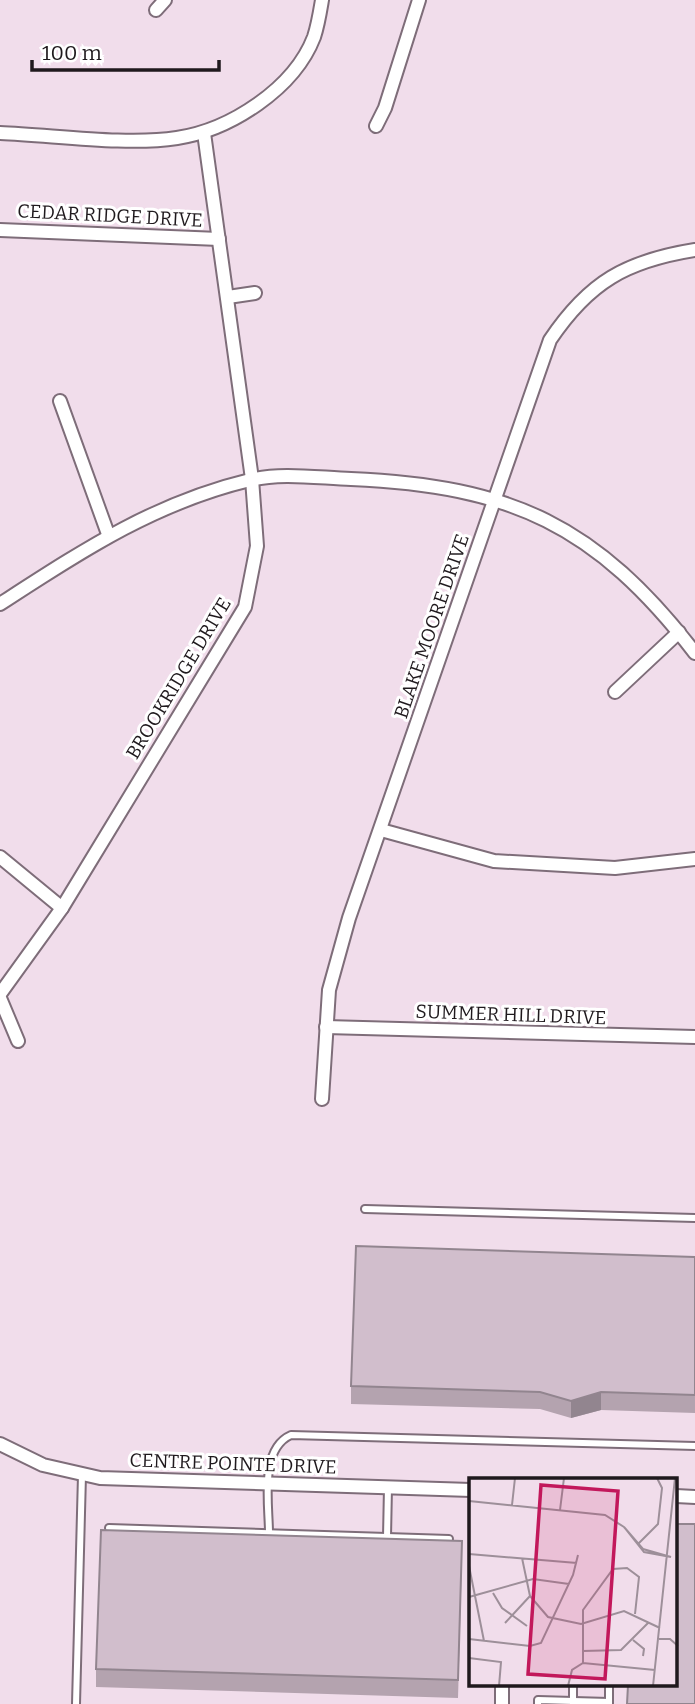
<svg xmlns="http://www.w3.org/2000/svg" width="695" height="1704" font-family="Bitter,serif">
	<rect width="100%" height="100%" fill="#f1ddeb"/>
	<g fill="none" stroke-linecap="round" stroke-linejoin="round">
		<defs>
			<g id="lane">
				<path d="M365,1209l330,9"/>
				<path d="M109,1528l340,11"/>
				<path d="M269,1533c0,-29 -10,-84 22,-98l404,11"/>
				<path d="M387,1537l1,-50"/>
				<path d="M76,1704l6,-229"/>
				<path d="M538,1704v-4l71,2"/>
				<path d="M573,1704v-19"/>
				<path d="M609,1704v-19"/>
			</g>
			<g id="street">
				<path d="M156,10l9,-10"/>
				<path d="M376,126l9,-18 34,-108"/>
				<path d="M0,133c53,2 127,13 177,5 53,-8 117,-49 137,-101 4,-12 6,-25 8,-37"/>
				<path d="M0,230l219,9"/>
				<path d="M228,297l27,-4"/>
				<path d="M60,401l48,133"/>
				<path d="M0,604c82,-53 154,-101 250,-124 31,-8 69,-2 101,-1 161,7 245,46 344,174"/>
				<path d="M615,692l64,-60"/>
				<path d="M381,830l113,31 121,7 80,-9"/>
				<path d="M0,857l62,51"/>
				<path d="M0,994l62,-86 183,-301 12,-61 -5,-67 -48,-346"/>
				<path d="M0,998l18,43"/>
				<path d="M326,1027l369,10"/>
				<path d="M322,1099l7,-109 20,-72 201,-578c39,-58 76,-79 145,-90"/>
				<path d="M0,1444l43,21 57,13 371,12"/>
				<path d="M676,1496l19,1"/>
				<path d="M502,1704v-19"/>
			</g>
		</defs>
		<use href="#lane" stroke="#7e6d79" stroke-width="10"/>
		<use href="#street" stroke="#7e6d79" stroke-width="16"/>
		<use href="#lane" stroke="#fff" stroke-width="6"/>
		<use href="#street" stroke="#fff" stroke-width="12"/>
	</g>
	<g fill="#b4a3af">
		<path d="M695,1257v156l-94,-3 -30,8 -31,-9 -189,-5v-18z"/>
		<path d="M462,1559l-4,139 -362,-11v-18z"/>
	</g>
	<path fill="#92858f" d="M601,1392v18l-30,8v-17z"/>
	<g fill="#d1becc" stroke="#92858f" stroke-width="2">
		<path d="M356,1246l339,11v138l-94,-3 -30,9 -31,-9 -189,-6z"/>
		<path d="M676,1524h19v180h-68l1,-19h48z"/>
		<path d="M101,1530l361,11 -4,139 -362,-11z"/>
	</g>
	<g text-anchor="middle" stroke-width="6" stroke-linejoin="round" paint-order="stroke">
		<g font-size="19" fill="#1f191d" stroke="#fff">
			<text transform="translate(110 215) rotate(3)" y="7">CEDAR RIDGE DRIVE</text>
			<text transform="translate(431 626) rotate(-71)" y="7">BLAKE MOORE DRIVE</text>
			<text transform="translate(178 678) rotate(-59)" y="7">BROOKRIDGE DRIVE</text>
			<text transform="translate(511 1014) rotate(2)" y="7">SUMMER HILL DRIVE</text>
			<text transform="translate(233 1463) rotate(2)" y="7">CENTRE POINTE DRIVE</text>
		</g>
	</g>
	<g transform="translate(469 1478)">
		<rect width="208" height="208" fill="#f1ddeb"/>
		<path fill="none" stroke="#9d8f99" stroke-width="2" d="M0,23l136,14 19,12M43,27l3,-27M91,32l4,-32M155,49l19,22 28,8 -27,-5zM169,66l20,-20 4,-36 -5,-10M0,76l108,9M53,80l8,38 18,21 33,7 43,-13 36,17M0,88l15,75M24,115l9,15 25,18M0,119l64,-18 36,5M36,145l25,-27M0,161l61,7 11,-3 32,-68 5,-20M190,161h11l8,7M164,162l11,9 -1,7M114,173l38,-1 27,-27M0,180l32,4 -2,24M114,185v-53l30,-41 14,-1 12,9 -4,37M99,208l4,-16 11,-7 72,7M184,208l22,-208"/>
		<path fill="#c2185b" fill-opacity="0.15" stroke="#c2185b" stroke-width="3.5" d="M72,7l77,6 -13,188 -77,-5z"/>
		<rect width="208" height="208" fill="none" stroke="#1f191d" stroke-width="3.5"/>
	</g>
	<path d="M32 60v10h187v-10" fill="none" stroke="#1f191d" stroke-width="3.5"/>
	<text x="42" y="60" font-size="21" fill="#1f191d" stroke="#ffffff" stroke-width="5" paint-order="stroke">100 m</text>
</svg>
